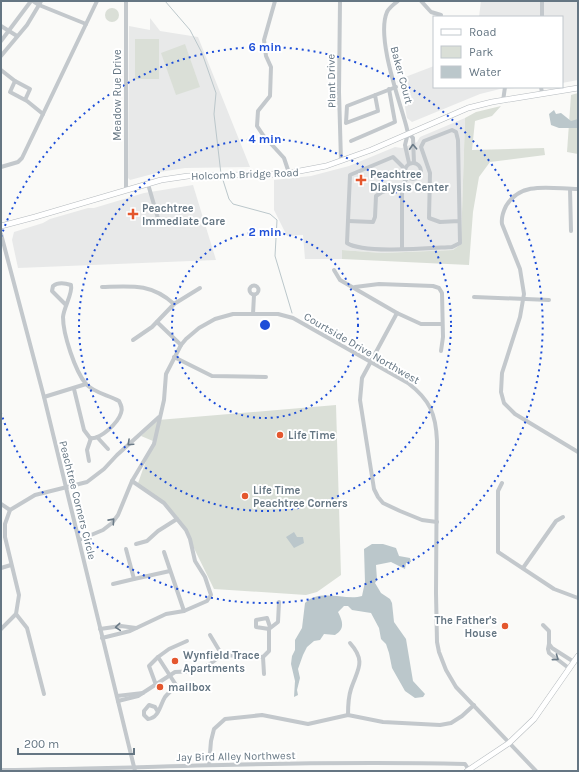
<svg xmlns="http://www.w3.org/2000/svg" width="579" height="772" font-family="Karla,sans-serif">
	<rect width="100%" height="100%" fill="#fafaf8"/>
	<g fill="#e8e9e9">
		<path d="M481,1h59v16h-61z"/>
		<path d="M544,1h34v79l-16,3v-66h-18z"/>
		<path d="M150,18l10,13 38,6 52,130 -65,1 -25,4 -30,8 -2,-2 1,-152 21,4z"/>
		<path d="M434,66v21h92l-26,2 -20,5 -68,28 -5,-4 -7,-39z"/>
		<path d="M465,118l-4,126 -8,6 -71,3 -40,-3v9h-37l-2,-24 -16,1 -13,-26v-30l37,-4 38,-10 46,-19 7,1 15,-6 3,-5z"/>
		<path d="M193,185l23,75 -198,8 -6,-28 2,-8 29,-9 7,-4 38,-11h6l50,-15z"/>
	</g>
	<g fill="#dadfd7">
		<circle cx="112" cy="15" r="7"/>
		<rect x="135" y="39" width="24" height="40"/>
		<path d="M185,44l15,43 -24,8 -15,-42z"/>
		<path d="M578,93v61l-11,-2 4,-57z"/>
		<path d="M501,106l-9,10 -17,5 -3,29 72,-2 1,7 -55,7 -11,15 -6,35 -4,53 -127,-6v-9l40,3 71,-3 8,-6 4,-126 11,-6z"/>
		<path d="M336,405l5,170 -24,17 -11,3 -92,-6 -28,-57 -20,-26 -29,-20 16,-45 -12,-5 17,-16z"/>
	</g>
	<g fill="#bbc7cb">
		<path d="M554,110l2,4 5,-1 10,8 7,-2v9h-19l-8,-3 -2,-11z"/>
		<path d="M294,532l3,5h6l1,6 -10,5 -8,-11z"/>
		<path d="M372,544h11l13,4 3,8 11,2 1,4 -5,1 -1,6 -14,-7 -15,3 1,15 -2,3 6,10 9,6 2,4 2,19 12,17 7,42 12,13 -2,3 -8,1 -10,-7 -13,-23 -3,-15 -3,-9 -5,-5 -2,-11 -8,-15 -19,-3 -4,-4h-4l-6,6c5,10 7,17 -3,23l-11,-1 -4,6 -6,1 -7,6 -4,8 -5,14 2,9 -3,12 1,5 -4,2 1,-16 -4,-17 1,-8 3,-6v-10l7,-12 3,-25c14,-15 41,-2 57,-7l3,-14 -1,-33z"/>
	</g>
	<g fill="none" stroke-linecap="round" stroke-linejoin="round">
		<g stroke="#bbc7cb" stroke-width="1">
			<path d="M165,1l25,29 12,23 14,40 -2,21 7,60"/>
			<path d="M222,177l7,22 4,5 37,10 7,6 -2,36 17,57"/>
		</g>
		<defs>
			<g id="major">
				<path d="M1,226l34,-9 126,-37 27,-4 96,-2 42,-8 45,-16 97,-42 24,-6 86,-14"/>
				<path d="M467,771l42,-28 25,-24 44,-63"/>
			</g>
		</defs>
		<use href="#major" stroke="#b5babe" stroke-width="6"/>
		<g stroke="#c3c8cc" stroke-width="4">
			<path d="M33,1l6,4 2,-4"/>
			<path d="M275,1l-11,39 2,16 5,11 -1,29 -12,15 -1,15 6,9 21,23 5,15"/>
			<path d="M340,1l-1,91 2,69"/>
			<path d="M398,1c-4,3 -9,7 -11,11 -11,25 12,87 19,113l2,8 -3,12 4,18"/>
			<path d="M421,1l10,11 10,3"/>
			<path d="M542,17v-16"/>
			<path d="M1,26l16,10"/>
			<path d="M1,41l30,-40"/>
			<path d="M1,56l26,-31 12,-20 47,19"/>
			<path d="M1,70l14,11"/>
			<path d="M541,87l1,6"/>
			<path d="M375,95l3,16 -32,12 1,-17 49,-19"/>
			<path d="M25,100l5,-11 -15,-8 -5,11 17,9 16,13"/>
			<path d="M503,101l2,-14"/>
			<path d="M408,133l5,5 1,25"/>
			<path d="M351,141l44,-19 -6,-33"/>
			<circle cx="413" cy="171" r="8"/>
			<path d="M1,167l17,-5 4,-4 75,-157"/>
			<path d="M405,169l-12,-12 -43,18 -3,68c16,11 84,5 105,4l8,-4 -2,-103 -2,-8 -4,-2 -28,11 -3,6 9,26 -1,45 11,4 19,-1"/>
			<path d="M148,184l11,38"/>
			<path d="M570,189l1,42"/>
			<path d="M578,189c-25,0 -57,-9 -72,17 -3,6 -5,11 -4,18l18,45 4,25 -4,23 -18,56 -1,19 3,11 11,11 63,38"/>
			<path d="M126,190v-189"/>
			<path d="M348,221l25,1 2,-5 1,-21 6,-4 20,-7"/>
			<path d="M1,234l43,163 91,374"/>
			<path d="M402,249v-64l6,-8"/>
			<path d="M334,270l6,10 57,33 24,11h21"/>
			<circle cx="254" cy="290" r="4.5"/>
			<path d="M102,287c29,-1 49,-4 72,17"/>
			<path d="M355,287l24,-3 54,2 6,2 3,5 1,44 -2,14"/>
			<path d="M474,297l75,3"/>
			<path d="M65,304l-13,-13 1,-5c5,-4 12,-3 18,-1 2,8 -7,22 -8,32 0,17 12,54 23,67 8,9 23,11 33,17 2,4 4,8 2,12 -3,10 -21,27 -31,25l-6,-8 -10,-41"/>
			<path d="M397,313l-35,65 -2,22 14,89 4,8 5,6 17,8 22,9 15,2"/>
			<path d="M253,314l1,-19"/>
			<path d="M157,322l24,23"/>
			<path d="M133,340l19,-13 22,-23 26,-16"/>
			<path d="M174,357l38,19 54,1"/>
			<path d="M44,397l42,-13"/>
			<path d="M97,437l11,12"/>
			<path d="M89,461l-2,-11 4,-12"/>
			<path d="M502,483l-4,8v61l56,37 24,9"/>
			<path d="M1,504l9,6"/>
			<path d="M79,540l24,-10 9,-7 6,-8 14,-34 22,-37 10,-44 2,-26 15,-29 5,-6 13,-11 16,-9 18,-5h45l15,4 115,65c22,17 28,31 29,58l-1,152 1,49 2,10 7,18 10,17 80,84"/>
			<path d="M136,544l11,-3 11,-10 19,-12"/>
			<path d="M126,549l8,30 36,-8"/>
			<path d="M164,552l20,59"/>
			<path d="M1,568l10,-3"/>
			<path d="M523,568l33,-47 7,-4"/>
			<path d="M113,584l21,-5"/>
			<path d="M16,614l11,14 17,66"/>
			<path d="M543,625l6,6v13l-1,5 1,4 21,16"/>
			<path d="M1,629l15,-15 3,-19 -14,-58v-13l5,-14 25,-15 52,-13 17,-13 13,-14 42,-38"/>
			<path d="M100,629l21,-3 15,2"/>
			<path d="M269,629l-13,-2v-7l11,-2 3,9"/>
			<path d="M210,635l12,20"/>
			<path d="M102,638l28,-7 36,-17 18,-3 23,-10 4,-6 -6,-18 -10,-16 -5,-22 -4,-9 -22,-27 -32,-22"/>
			<path d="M549,644l3,4 22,14"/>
			<path d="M263,657l1,17"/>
			<path d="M156,685l-7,-19 9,-9"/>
			<path d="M117,696l26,-3"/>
			<path d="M118,701l20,-5 37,-24 21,-1 14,-7 12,-9 41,2 6,-6v-22l9,-7 1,-20"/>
			<path d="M158,712l-3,-5 -6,-2 -5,6v4l4,4c11,-1 12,-14 17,-22 3,-4 8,-7 11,-12l-18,-28 11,-8 18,-8"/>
			<path d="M348,715c0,-9 0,-17 3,-26 6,-19 16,-27 -1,-46"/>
			<path d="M209,765l2,-24 3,-12 11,-10 37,-4 46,9 40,-9 35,7 57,3 11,-2 11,-7 12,-11"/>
			<path d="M1,770c155,-2 309,-10 464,-6l4,6"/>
		</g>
		<use href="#major" stroke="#fff" stroke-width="5"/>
	</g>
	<defs><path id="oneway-chevron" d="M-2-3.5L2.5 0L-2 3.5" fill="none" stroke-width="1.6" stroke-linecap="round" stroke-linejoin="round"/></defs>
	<g stroke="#6a7a87">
		<use href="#oneway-chevron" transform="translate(413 147) rotate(-93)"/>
		<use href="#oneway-chevron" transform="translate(130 443) rotate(137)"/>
		<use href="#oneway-chevron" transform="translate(112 521) rotate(-48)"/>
		<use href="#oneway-chevron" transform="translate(118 627) rotate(175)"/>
		<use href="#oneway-chevron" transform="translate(556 658) rotate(36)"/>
	</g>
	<g fill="none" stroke="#1d4ed8" stroke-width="2" stroke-dasharray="2 4">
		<circle cx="265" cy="325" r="93"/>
		<circle cx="265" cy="325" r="186"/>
		<path d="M1 237A278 278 0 1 1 1 413"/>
	</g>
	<g fill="#e4572e" stroke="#fff" stroke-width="1.5">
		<path d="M359 174h4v4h4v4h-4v4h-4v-4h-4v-4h4z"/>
		<path d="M131 208h4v4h4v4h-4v4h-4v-4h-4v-4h4z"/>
		<circle cx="280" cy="435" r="4"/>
		<circle cx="245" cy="496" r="4"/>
		<circle cx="505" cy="626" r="4"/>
		<circle cx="175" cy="661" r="4"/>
		<circle cx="160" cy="687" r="4"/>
	</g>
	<g text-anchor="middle" stroke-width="4" stroke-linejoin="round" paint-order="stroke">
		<g font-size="11" fill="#657683" stroke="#fff">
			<text transform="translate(402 75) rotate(75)" y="4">Baker Court</text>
			<text transform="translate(331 81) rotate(-91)" y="4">Plant Drive</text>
			<text transform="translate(117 95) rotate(-90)" y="4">Meadow Rue Drive</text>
			<text transform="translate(245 174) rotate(-2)" y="4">Holcomb Bridge Road</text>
			<text transform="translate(362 348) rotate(30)" y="4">Courtside Drive Northwest</text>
			<text transform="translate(78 500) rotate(76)" y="4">Peachtree Corners Circle</text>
			<text transform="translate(236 756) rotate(-1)" y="4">Jay Bird Alley Northwest</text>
		</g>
		<g font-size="11" font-weight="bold" fill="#657683" stroke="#fff" text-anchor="start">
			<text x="370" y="178">Peachtree<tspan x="370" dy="13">Dialysis Center</tspan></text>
			<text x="142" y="212">Peachtree<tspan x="142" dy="13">Immediate Care</tspan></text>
			<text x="288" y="439">Life Time</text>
			<text x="253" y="494">Life Time<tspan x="253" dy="13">Peachtree Corners</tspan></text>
			<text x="497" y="624" text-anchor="end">The Father's<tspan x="497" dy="13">House</tspan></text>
			<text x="183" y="659">Wynfield Trace<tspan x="183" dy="13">Apartments</tspan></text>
			<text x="168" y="691">mailbox</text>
		</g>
	</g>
	<circle cx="265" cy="325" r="6" fill="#1d4ed8" stroke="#fff" stroke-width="2"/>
	<g font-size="12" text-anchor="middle" font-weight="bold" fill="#1d4ed8" stroke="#fff" stroke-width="4" stroke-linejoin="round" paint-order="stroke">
		<text x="265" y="51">6 min</text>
		<text x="265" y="143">4 min</text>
		<text x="265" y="236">2 min</text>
	</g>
	<rect width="579" height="772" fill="none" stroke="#657683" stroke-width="4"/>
	<rect x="433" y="16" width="130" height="72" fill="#ffffff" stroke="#c1c8cd"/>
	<rect x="441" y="29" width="20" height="6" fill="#ffffff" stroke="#c1c8cd"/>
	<text x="469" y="36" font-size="12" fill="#657683">Road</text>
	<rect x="441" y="46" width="20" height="12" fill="#dadfd7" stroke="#c1c8cd"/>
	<text x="469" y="56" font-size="12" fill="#657683">Park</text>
	<rect x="441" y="66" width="20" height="12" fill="#bbc7cb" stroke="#c1c8cd"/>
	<text x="469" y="76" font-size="12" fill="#657683">Water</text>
	<path d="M18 748v6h116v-6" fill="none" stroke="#657683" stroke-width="2"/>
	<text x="24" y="748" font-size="12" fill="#657683" stroke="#ffffff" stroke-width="3" paint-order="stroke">200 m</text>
</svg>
